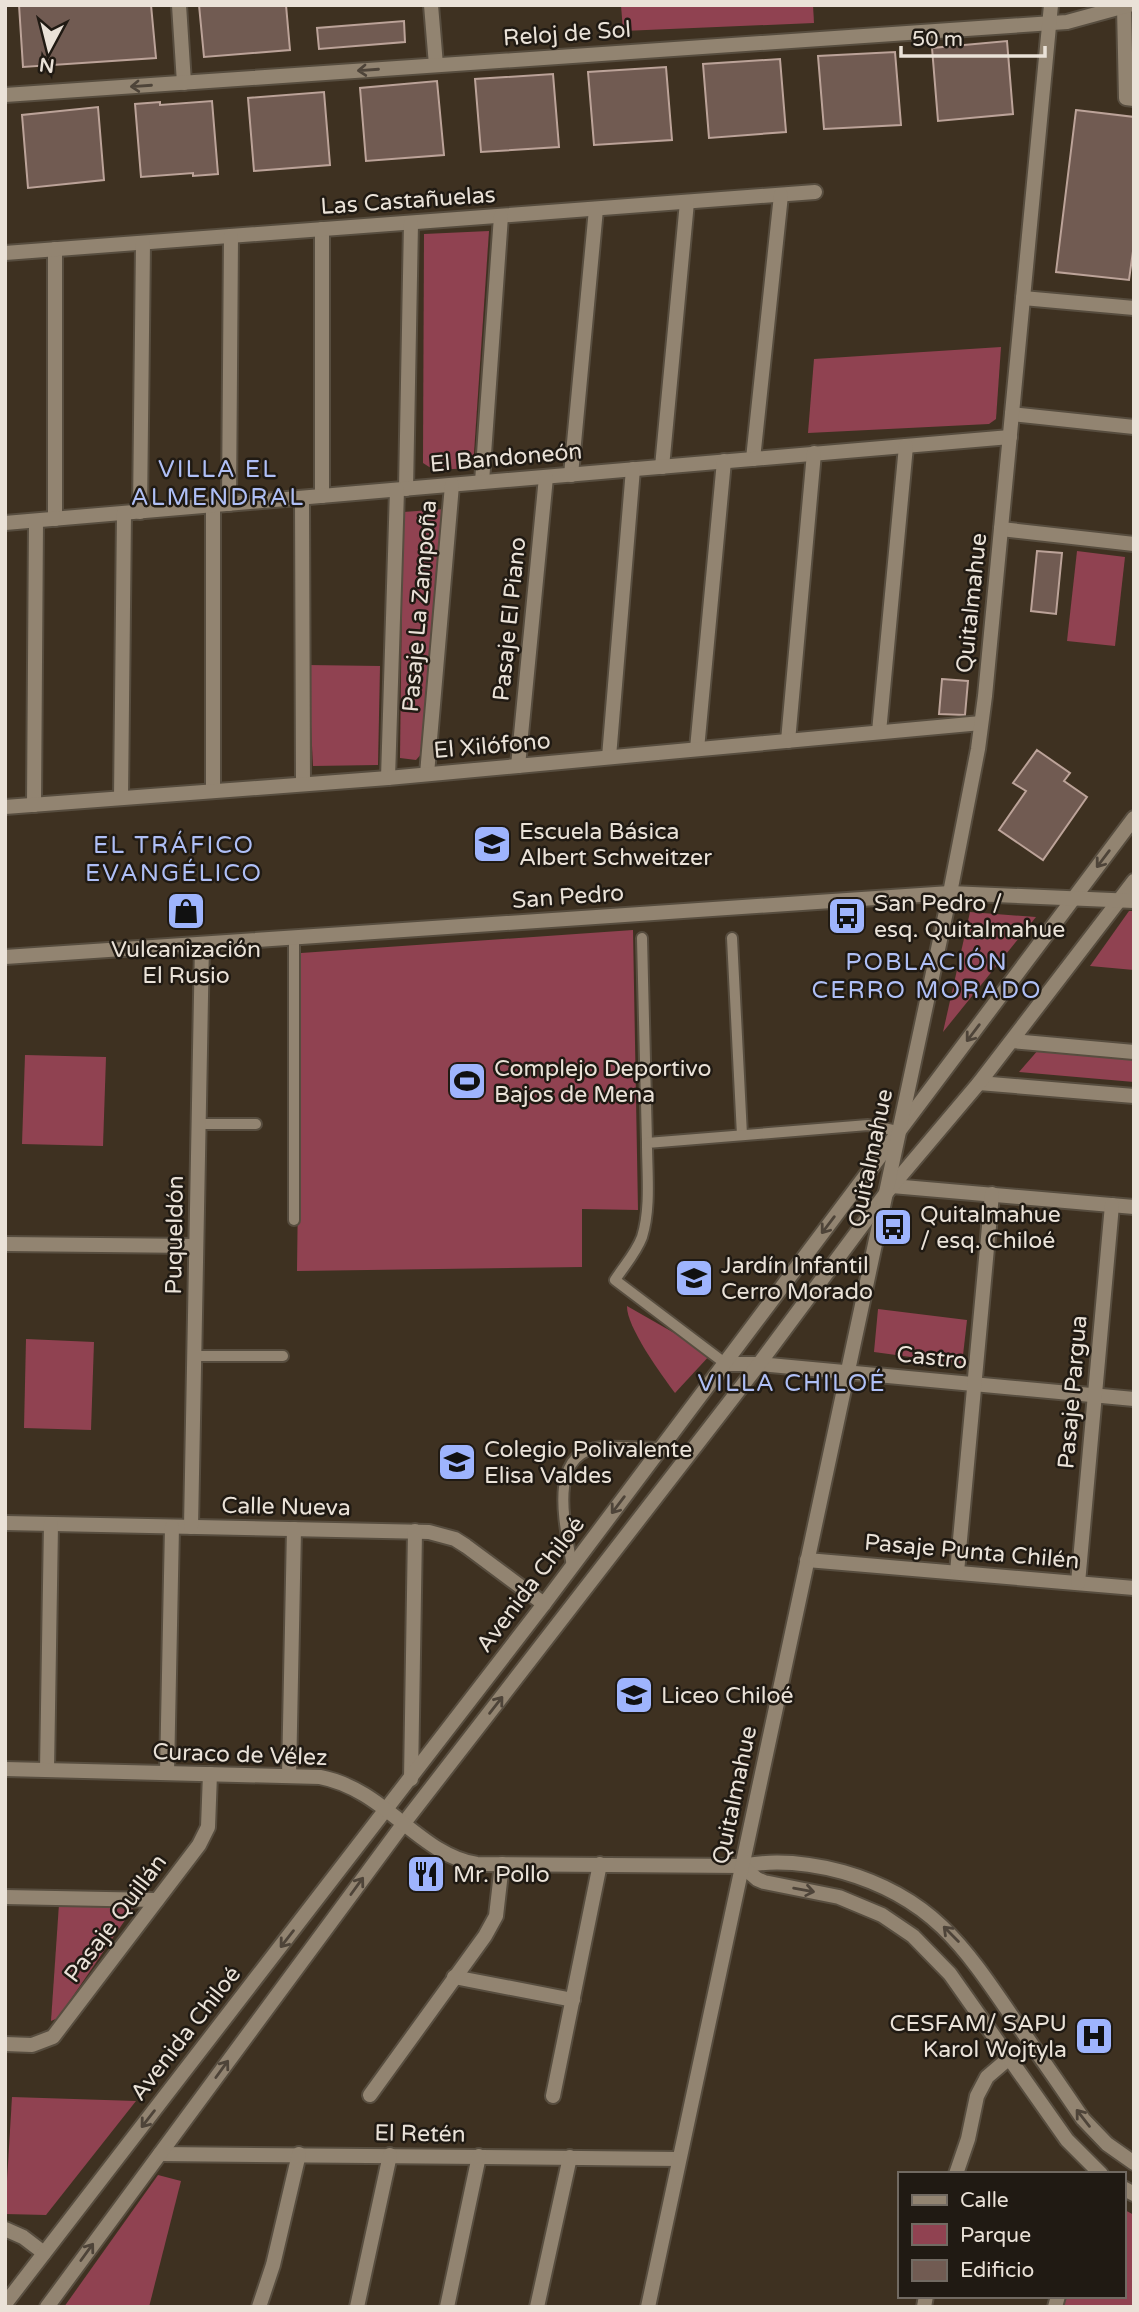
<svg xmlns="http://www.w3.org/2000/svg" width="1139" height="2312" font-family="'Varela Round',sans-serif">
	<rect width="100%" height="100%" fill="#3e3121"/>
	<g fill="#904251">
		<path d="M621,5h192l1,18 -191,8z"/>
		<path d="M489,231l-16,237 -39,2 -11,-7 1,-229z"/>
		<path d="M1001,347l-5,72 -7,5 -181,9 6,-74z"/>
		<path d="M445,509l-22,243 -7,8 -16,-2 3,-246z"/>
		<path d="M1077,551l48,6 -10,89 -48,-5z"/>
		<path d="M308,665l72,1 -2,99 -65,1z"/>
		<path d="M1129,911h5v59l-44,-4z"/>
		<path d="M970,912l66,5 -93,115z"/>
		<path d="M633,930l5,280 -56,-1v58l-285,4 4,-318z"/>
		<path d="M1039,1049l95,11v22l-115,-10z"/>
		<path d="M25,1055l81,2 -3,89 -81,-2z"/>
		<path d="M627,1306l84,48 -36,39c-13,-17 -49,-67 -48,-87z"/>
		<path d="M878,1309l89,11 -5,44 -88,-12z"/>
		<path d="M26,1339l68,3 -3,88 -67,-2z"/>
		<path d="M59,1904l75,3 -76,111 -7,3z"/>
		<path d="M12,2097l124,4 -90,114 -41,-1z"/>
		<path d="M158,2175l23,6 -32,126h-85z"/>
		<path d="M1123,2209l11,6v92h-74l2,-11h61z"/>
	</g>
	<g fill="#715b52" stroke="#bca399" stroke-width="2">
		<path d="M19,5h132l5,53 -133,9z"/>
		<path d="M199,5h87l4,45 -86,7z"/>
		<path d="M404,21l1,21 -86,7 -2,-21z"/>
		<path d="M1007,41l6,73 -75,7 -6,-73z"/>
		<path d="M895,52l6,73 -77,4 -6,-73z"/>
		<path d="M780,59l6,73 -77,6 -6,-74z"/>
		<path d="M666,67l6,73 -78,5 -6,-73z"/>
		<path d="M553,74l6,73 -78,5 -6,-73z"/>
		<path d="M437,81l7,74 -78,6 -6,-73z"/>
		<path d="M324,92l6,73 -76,6 -6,-73z"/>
		<path d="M212,101l6,73 -25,2v-3l-52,4 -6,-73 25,-2v3z"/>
		<path d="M98,107l6,73 -76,8 -6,-73z"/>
		<path d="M1076,110l58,7v127l-5,36 -73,-8z"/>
		<path d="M1037,551l25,2 -6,61 -25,-3z"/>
		<path d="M942,679l26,2 -3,34 -26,-1z"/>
		<path d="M1037,750l33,23 -6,8 23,16 -44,63 -44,-30 27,-39 -13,-8z"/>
		<path d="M425,1860l15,13 -13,15 -15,-12z"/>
	</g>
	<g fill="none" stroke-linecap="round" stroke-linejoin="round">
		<defs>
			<g id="service">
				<path d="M642,938l5,205"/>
				<path d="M732,938l10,197"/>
				<path d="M198,1124h58"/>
				<path d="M294,1220v-283"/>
				<path d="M194,1356h89"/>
				<path d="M726,1364l-111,-84c9,-14 21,-27 27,-43 9,-29 5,-64 5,-94l221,-18 30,6"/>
				<path d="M572,1567c-5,-36 -28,-115 30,-120 19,-1 40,1 59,1"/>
			</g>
			<g id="minor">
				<path d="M179,5l5,78"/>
				<path d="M431,5l5,60"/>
				<path d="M1124,7l2,91 8,1"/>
				<path d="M5,95l1062,-73 62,-17"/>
				<path d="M322,229v267"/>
				<path d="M55,249v270"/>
				<path d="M5,253l810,-61"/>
				<path d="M1023,298l111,10"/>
				<path d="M1012,414l122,13"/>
				<path d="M753,459l28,-264"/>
				<path d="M662,467l25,-265"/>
				<path d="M571,475l25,-266"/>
				<path d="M482,482l19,-266"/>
				<path d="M406,489l5,-266"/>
				<path d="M302,498l1,286"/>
				<path d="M229,504l2,-268"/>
				<path d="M213,506v285"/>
				<path d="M140,512l3,-269"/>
				<path d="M5,523l1005,-86"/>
				<path d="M1001,529l133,15"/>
				<path d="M879,732l27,-286"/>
				<path d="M788,741l26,-288"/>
				<path d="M697,749l27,-288"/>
				<path d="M609,757l24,-288"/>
				<path d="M518,766l28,-289"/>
				<path d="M427,774l25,-289"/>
				<path d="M388,778l9,-288"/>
				<path d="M121,798l3,-285"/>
				<path d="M34,805l2,-284"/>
				<path d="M5,807l383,-29 593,-55"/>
				<path d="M1012,1041l122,11"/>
				<path d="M979,1083l155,13"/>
				<path d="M892,1186l242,21"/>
				<path d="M5,1244l191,2"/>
				<path d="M726,1364h33l375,35"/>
				<path d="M5,1523l424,9 26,7 11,7 78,58"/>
				<path d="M191,1527l11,-583"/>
				<path d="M807,1560l327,28"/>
				<path d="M957,1572l35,-378"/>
				<path d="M1078,1583l34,-378"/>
				<path d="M47,1770l4,-246"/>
				<path d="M167,1773l5,-246"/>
				<path d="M289,1776l5,-247"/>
				<path d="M411,1779l4,-248"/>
				<path d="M5,1897l152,3"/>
				<path d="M454,1977l119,23"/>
				<path d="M5,2044l27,1 21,-8 146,-192 9,-18 2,-53"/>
				<path d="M370,2095l115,-159 11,-20 6,-52"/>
				<path d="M553,2096l47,-232"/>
				<path d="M160,2154l519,5"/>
				<path d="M956,2174l12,-35 9,-43 10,-19 21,-18"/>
				<path d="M5,2229l18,8 21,16"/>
				<path d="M5,2304l539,-700 590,-786"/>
				<path d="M47,2307l357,-484 355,-459 128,-172 92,-109 155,-202"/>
				<path d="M259,2307l14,-42 26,-111"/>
				<path d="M357,2307l33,-152"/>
				<path d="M447,2307l32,-151"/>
				<path d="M537,2307l33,-150"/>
				<path d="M924,2307l2,-11"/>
				<path d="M1055,2307l3,-11"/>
			</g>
			<g id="tertiary">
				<path d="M5,957l945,-64 184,8"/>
				<path d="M5,1769l315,8c65,12 99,78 157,87l265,2c34,-7 67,-3 101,6 88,25 121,74 170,146 24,34 47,67 70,101l24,25 27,19"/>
				<path d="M742,1866l15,13 7,3 75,15 43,18 31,21 37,38 117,166 34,34"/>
				<path d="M1123,2188l11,6"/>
				<path d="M648,2307l302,-1414 28,-144 7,-53 66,-691"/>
			</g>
		</defs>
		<use href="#service" stroke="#574d3f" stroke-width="14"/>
		<use href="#minor" stroke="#574d3f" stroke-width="18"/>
		<use href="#tertiary" stroke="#574d3f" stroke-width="18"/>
		<use href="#service" stroke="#928471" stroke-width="10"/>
		<use href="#minor" stroke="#928471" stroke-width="14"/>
		<use href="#tertiary" stroke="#928471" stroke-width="14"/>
	</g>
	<defs><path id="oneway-shaft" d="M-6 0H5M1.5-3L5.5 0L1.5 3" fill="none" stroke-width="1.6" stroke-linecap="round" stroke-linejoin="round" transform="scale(1.75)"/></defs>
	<g stroke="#4e4439">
		<use href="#oneway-shaft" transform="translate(368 70) rotate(176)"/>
		<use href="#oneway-shaft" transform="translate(141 86) rotate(176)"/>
		<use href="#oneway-shaft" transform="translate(1103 859) rotate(127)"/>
		<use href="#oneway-shaft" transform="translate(973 1033) rotate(127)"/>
		<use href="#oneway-shaft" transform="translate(828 1225) rotate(127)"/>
		<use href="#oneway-shaft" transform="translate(618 1505) rotate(127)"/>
		<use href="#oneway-shaft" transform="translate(496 1705) rotate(-52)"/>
		<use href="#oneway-shaft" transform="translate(357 1886) rotate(-54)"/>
		<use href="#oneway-shaft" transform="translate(804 1890) rotate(10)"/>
		<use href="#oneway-shaft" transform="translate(951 1934) rotate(-135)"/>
		<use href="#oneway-shaft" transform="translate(287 1939) rotate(128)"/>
		<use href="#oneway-shaft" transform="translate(222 2069) rotate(-54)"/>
		<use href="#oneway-shaft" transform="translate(1083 2118) rotate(-128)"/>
		<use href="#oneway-shaft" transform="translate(148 2119) rotate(128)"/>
		<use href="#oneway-shaft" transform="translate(87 2252) rotate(-54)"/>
	</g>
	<defs>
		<symbol id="school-square" viewBox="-11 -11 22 22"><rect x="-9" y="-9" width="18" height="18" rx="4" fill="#9eb4fd" stroke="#201a13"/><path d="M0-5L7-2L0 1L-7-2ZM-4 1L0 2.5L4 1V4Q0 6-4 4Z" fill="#111"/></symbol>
		<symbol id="shop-square" viewBox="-11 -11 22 22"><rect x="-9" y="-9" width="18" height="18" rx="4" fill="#9eb4fd" stroke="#201a13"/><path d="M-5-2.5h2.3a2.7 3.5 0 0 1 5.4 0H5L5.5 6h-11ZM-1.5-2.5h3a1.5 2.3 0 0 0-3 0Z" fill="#111"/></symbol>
		<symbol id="bus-square" viewBox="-11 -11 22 22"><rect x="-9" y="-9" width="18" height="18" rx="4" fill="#9eb4fd" stroke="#201a13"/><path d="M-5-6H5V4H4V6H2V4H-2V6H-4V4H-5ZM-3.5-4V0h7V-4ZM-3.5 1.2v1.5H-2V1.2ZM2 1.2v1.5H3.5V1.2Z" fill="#111"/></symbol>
		<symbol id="stadium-square" viewBox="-11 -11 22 22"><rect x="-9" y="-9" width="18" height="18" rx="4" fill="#9eb4fd" stroke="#201a13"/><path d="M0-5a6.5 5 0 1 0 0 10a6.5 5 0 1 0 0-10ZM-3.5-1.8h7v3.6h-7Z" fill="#111"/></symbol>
		<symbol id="restaurant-square" viewBox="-11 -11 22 22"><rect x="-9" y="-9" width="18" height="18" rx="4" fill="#9eb4fd" stroke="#201a13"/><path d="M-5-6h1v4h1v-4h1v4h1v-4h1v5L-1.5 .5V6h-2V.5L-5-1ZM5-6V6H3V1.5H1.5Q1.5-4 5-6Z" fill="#111"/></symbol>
		<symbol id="hospital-square" viewBox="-11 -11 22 22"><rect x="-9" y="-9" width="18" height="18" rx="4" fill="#9eb4fd" stroke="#201a13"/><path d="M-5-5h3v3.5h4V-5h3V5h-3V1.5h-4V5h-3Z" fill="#111"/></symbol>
	</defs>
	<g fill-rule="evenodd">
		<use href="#school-square" x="470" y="822" width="44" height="44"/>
		<use href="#shop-square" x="164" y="889" width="44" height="44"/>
		<use href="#bus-square" x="825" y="894" width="44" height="44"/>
		<use href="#stadium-square" x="445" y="1059" width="44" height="44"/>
		<use href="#bus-square" x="871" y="1205" width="44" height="44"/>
		<use href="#school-square" x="672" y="1256" width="44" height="44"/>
		<use href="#school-square" x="435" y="1440" width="44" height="44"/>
		<use href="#school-square" x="612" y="1673" width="44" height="44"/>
		<use href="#restaurant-square" x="404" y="1852" width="44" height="44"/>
		<use href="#hospital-square" x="1072" y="2014" width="44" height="44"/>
	</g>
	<g text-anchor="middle" stroke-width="5" stroke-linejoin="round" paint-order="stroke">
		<g font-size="23" fill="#eae2d8" stroke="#201a13">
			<text transform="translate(567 33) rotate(-4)" y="8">Reloj de Sol</text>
			<text transform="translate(408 200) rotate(-4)" y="8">Las Castañuelas</text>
			<text transform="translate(506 457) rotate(-5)" y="8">El Bandoneón</text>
			<text transform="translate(971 603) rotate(-84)" y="8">Quitalmahue</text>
			<text transform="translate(419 606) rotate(-85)" y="8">Pasaje La Zampoña</text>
			<text transform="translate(509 619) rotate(-84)" y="8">Pasaje El Piano</text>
			<text transform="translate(492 745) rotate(-5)" y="8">El Xilófono</text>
			<text transform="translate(568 896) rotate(-4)" y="8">San Pedro</text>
			<text transform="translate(870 1158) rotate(-78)" y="8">Quitalmahue</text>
			<text transform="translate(174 1235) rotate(-89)" y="8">Puqueldón</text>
			<text transform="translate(932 1357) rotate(6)" y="8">Castro</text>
			<text transform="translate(1072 1392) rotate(-85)" y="8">Pasaje Pargua</text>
			<text transform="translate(286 1506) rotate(1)" y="8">Calle Nueva</text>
			<text transform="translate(972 1551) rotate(5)" y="8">Pasaje Punta Chilén</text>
			<text transform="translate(530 1584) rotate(-53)" y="8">Avenida Chiloé</text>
			<text transform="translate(240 1754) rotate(2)" y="8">Curaco de Vélez</text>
			<text transform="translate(734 1795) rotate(-78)" y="8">Quitalmahue</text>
			<text transform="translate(115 1918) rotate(-53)" y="8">Pasaje Quillán</text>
			<text transform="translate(185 2033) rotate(-52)" y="8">Avenida Chiloé</text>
			<text transform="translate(420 2133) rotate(1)" y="8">El Retén</text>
		</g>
		<g font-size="23" fill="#eae2d8" stroke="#201a13" text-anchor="start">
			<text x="519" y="839">Escuela Básica<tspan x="519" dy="26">Albert Schweitzer</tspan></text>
			<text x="874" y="911">San Pedro /<tspan x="874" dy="26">esq. Quitalmahue</tspan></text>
			<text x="186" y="957" text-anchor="middle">Vulcanización<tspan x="186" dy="26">El Rusio</tspan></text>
			<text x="494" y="1076">Complejo Deportivo<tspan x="494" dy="26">Bajos de Mena</tspan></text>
			<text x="920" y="1222">Quitalmahue<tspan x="920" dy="26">/ esq. Chiloé</tspan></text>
			<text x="721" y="1273">Jardín Infantil<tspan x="721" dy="26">Cerro Morado</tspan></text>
			<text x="484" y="1457">Colegio Polivalente<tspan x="484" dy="26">Elisa Valdes</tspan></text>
			<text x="661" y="1703">Liceo Chiloé</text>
			<text x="453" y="1882">Mr. Pollo</text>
			<text x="1067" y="2031" text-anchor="end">CESFAM/ SAPU<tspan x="1067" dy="26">Karol Wojtyla</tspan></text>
		</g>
		<g font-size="24" letter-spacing="2" fill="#afbff6" stroke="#201a13">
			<text x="218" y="477">VILLA EL<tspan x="218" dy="28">ALMENDRAL</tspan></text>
			<text x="174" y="853">EL TRÁFICO<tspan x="174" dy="28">EVANGÉLICO</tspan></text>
			<text x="927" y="970">POBLACIÓN<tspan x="927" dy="28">CERRO MORADO</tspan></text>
			<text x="792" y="1391">VILLA CHILOÉ</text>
		</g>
	</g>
	<rect width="1139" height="2312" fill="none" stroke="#eae2d8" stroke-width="14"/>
	<rect x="898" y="2172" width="228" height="126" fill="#201a13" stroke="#716a62" stroke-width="2"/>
	<rect x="912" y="2195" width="35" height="10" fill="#928471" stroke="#716a62" stroke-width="2"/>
	<text x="960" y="2207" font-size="21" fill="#eae2d8">Calle</text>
	<rect x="912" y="2224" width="35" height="21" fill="#904251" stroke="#716a62" stroke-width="2"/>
	<text x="960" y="2242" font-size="21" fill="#eae2d8">Parque</text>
	<rect x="912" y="2260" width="35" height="21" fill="#715b52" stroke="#716a62" stroke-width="2"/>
	<text x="960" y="2277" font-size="21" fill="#eae2d8">Edificio</text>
	<g transform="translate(49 49) rotate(187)" stroke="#201a13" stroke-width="5" paint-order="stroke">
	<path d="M0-5L12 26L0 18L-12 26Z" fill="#eae2d8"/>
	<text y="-10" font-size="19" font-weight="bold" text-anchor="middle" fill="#eae2d8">N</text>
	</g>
	<path d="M901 46v10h144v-10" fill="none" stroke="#eae2d8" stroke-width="3.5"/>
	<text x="912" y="46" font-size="21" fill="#eae2d8" stroke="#201a13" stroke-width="5" paint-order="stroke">50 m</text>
</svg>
